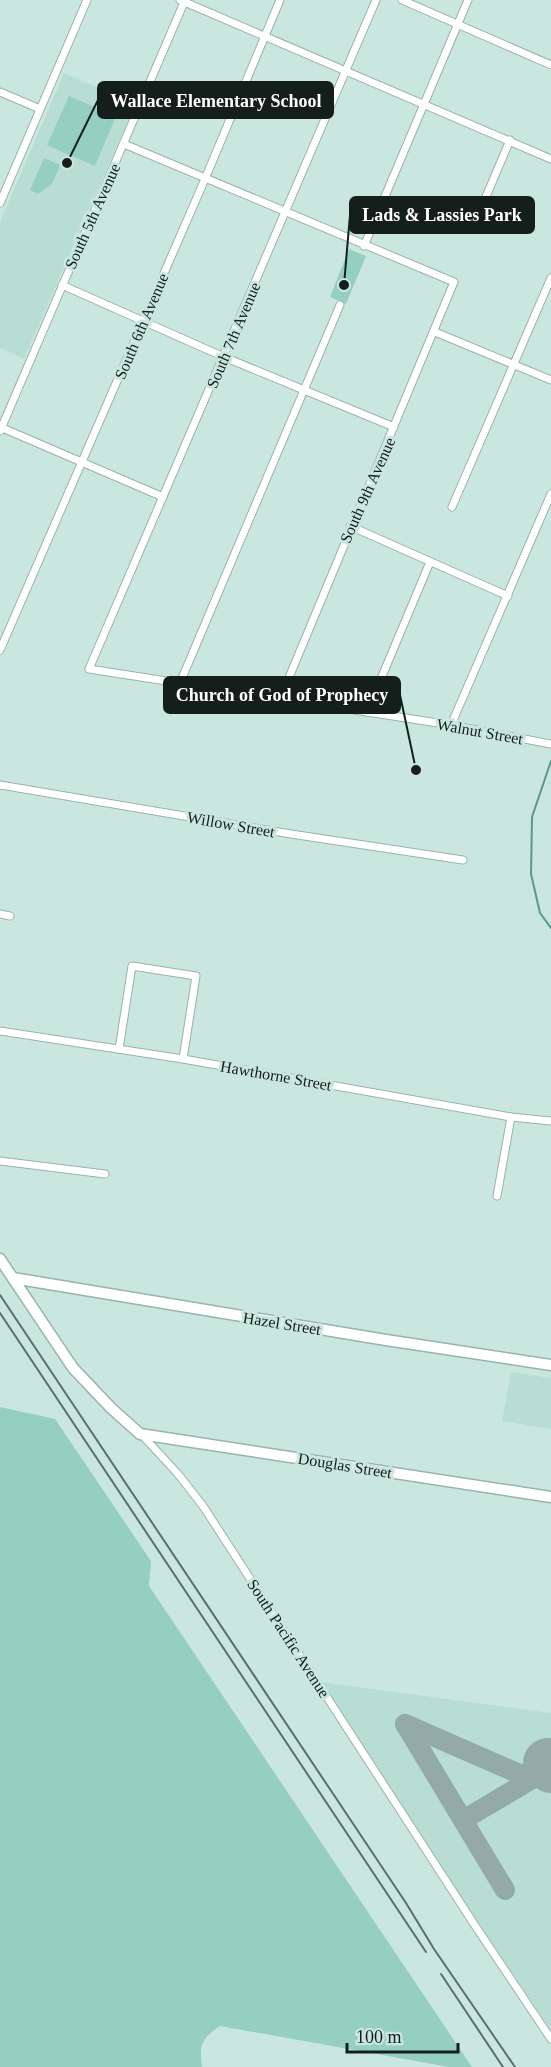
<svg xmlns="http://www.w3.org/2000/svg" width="551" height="2067" font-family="'Times New Roman',serif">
	<rect width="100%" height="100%" fill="#cae7df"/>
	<g fill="#b8ded3">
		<path d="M64,73l71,31 -111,255 -24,-11v-126z"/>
		<path d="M511,1372l40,6v51l-49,-8z"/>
		<path d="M321,1682l230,31v317l-70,-102z"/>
	</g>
	<g fill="#94cfc0">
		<path d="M69,96l47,20 -21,50 -48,-21z"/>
		<path d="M44,158l16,7 -8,19 -14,10 -8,-4z"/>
		<path d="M349,249l17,7 -20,48 -16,-7z"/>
		<path d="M0,1407l55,12 96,142 -2,25 323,481h-23l-229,-41c-19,13 -21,19 -18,41h-202z"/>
	</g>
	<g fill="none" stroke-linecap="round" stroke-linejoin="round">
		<path stroke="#559a8b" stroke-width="2" d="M551,761l-19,56 -1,57 9,39 11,15"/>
		<g stroke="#93aba4" stroke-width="20">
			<path d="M405,1724l100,166"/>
			<path d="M405,1724l126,55"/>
			<path d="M463,1820l88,-52"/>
		</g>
		<path stroke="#93aba4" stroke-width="50" d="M548,1763l3,5"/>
		<defs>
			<g id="street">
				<path d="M180,0l371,159"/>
				<path d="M376,0l-287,669 362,56 100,19"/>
				<path d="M402,0l149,65"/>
				<path d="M0,92l40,17"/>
				<path d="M124,144l330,138 -174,417"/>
				<path d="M485,199l25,-59"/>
				<path d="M0,203l87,-203"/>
				<path d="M364,246l104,-246"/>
				<path d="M62,285l162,72 170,70"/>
				<path d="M435,332l116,48"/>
				<path d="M0,427l163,70"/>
				<path d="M0,431l185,-431"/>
				<path d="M452,507l99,-229"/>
				<path d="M350,526l158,70"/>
				<path d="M0,650l205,-471 75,-179"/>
				<path d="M180,683l160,-378"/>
				<path d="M367,712l63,-150"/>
				<path d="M451,725l100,-231"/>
				<path d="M0,785l291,49 172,26"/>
				<path d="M0,914l10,2"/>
				<path d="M0,1031l183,28 328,58 40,4"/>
				<path d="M119,1049l13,-83 64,10 -13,83"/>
				<path d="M0,1161l105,13"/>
				<path d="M497,1196l14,-79"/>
				<path d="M142,1435l36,39 25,32 271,418 77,115"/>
			</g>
			<g id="secondary">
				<path d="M0,1259l73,109 38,40 29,26 411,63"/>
				<path d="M13,1278l373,62 165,25"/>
			</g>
		</defs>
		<use href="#street" stroke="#97b4ac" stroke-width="9"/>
		<use href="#secondary" stroke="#97b4ac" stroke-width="13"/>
		<use href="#street" stroke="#fff" stroke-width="7"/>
		<use href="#secondary" stroke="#fff" stroke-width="10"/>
		<g stroke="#5c6f6a" stroke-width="2">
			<path d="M0,1295l406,608 28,46 81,118"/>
			<path d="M0,1313l426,639"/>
			<path d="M441,1974l62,93"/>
		</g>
	</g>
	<g text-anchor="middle" stroke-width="6" stroke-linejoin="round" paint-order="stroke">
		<g font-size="16" fill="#141f1c" stroke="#cae7df">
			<text transform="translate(92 216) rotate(-66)" y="6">South 5th Avenue</text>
			<text transform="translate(141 326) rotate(-67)" y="6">South 6th Avenue</text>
			<text transform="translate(233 335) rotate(-67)" y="6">South 7th Avenue</text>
			<text transform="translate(367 490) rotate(-66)" y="6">South 9th Avenue</text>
			<text transform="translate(480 731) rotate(10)" y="6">Walnut Street</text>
			<text transform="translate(231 824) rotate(10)" y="6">Willow Street</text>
			<text transform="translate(276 1075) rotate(10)" y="6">Hawthorne Street</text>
			<text transform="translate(282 1323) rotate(9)" y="6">Hazel Street</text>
			<text transform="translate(345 1465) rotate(9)" y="6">Douglas Street</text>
			<text transform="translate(289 1638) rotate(57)" y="6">South Pacific Avenue</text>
		</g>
	</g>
	<path fill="none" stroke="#141f1c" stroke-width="2" d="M67 163L98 100M344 285L350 215M416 770L400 695"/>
	<g fill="#141f1c" stroke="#cae7df" stroke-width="2">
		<circle cx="67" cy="163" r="6"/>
		<circle cx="344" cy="285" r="6"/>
		<circle cx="416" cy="770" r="6"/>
	</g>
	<g fill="#141f1c" stroke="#141f1c" stroke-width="2">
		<rect x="98" y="82" width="235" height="36" rx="6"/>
		<rect x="350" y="197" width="184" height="36" rx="6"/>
		<rect x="164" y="677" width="236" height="36" rx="6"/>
	</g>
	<g font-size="18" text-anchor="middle" font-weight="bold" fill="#fff">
		<text x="216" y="107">Wallace Elementary School</text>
		<text x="442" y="221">Lads &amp; Lassies Park</text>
		<text x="282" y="701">Church of God of Prophecy</text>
	</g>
	<path d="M347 2043v9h111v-9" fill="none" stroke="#141f1c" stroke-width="3"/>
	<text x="356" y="2043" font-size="18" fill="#141f1c" stroke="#cae7df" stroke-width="4.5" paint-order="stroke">100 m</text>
</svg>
